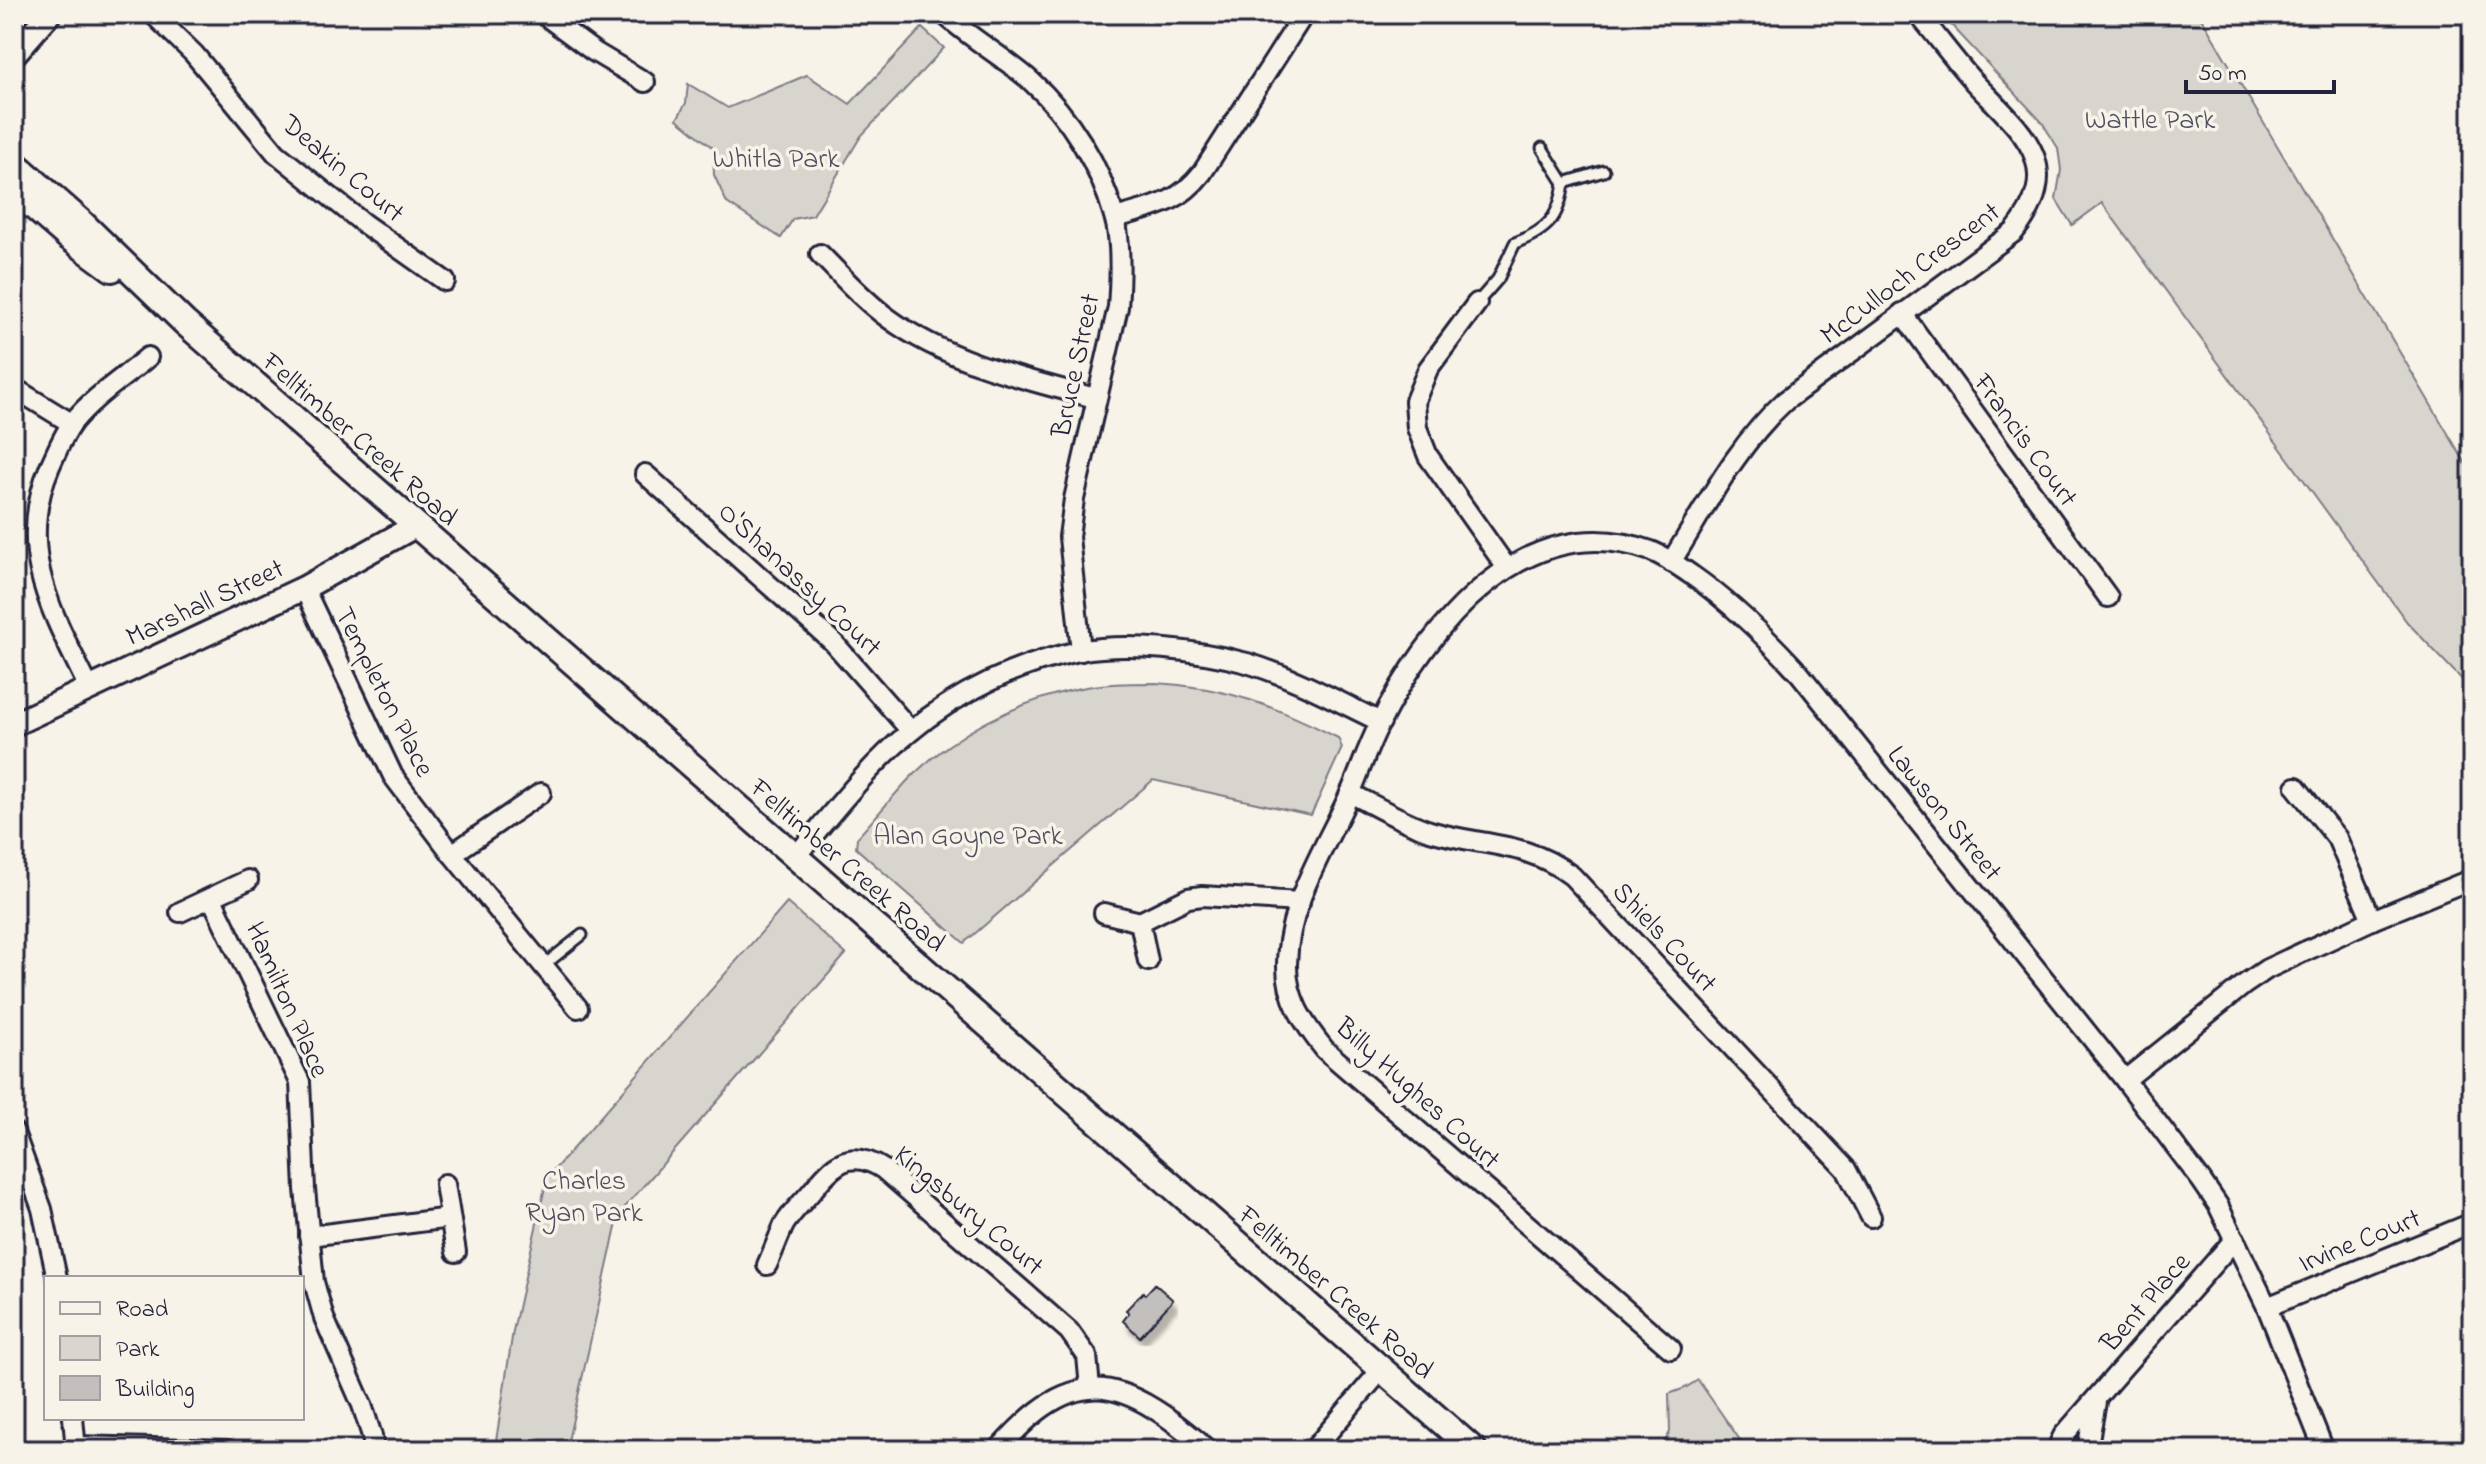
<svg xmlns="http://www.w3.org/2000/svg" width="2486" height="1464" font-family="'Indie Flower',sans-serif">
	<defs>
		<filter id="shadow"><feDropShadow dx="5" dy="8" stdDeviation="2" flood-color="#0004"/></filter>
	</defs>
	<rect width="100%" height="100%" fill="#f7f3e8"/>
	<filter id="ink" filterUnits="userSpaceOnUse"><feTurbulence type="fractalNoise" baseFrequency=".0125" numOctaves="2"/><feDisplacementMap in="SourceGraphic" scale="16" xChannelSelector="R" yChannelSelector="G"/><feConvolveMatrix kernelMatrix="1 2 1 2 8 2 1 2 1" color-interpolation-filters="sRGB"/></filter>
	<g filter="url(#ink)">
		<g fill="#d8d5cf" stroke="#7d7c85" stroke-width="2">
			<path d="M1941,14h258l273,460v216l-65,-68 -305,-419 -30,22 -16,-26 5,-29 -3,-22 -16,-26z"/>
			<path d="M922,28l22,20 -83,88 -48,79 -20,4 -12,19 -54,-35 -13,-28 -1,-27 -36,-29 9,-16 2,-19 40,24 79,-33 43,29z"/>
			<path d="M1156,683c71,4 119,23 182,55l4,10 -31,67 -158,-35 -189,163 -108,-95 1,-10c18,-20 35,-41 53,-60 45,-45 105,-75 166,-89 26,-6 54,-6 80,-6z"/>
			<path d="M787,903l59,51 -227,260 -53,236h-35l-35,-9 17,-110 34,-153z"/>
			<path d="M1698,1380l49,70h-87l10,-18 -1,-38 16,-6z"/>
		</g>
		<path fill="#c2bfbd" stroke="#22223b" stroke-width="2" filter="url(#shadow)" d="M1155,1284l18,16 -33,37 -17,-16 6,-8 -3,-3 17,-18 2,3z"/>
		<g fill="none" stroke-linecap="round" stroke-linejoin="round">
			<defs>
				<g id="service">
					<path d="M1542,148l22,35 40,-12"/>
					<path d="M1477,303l21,-24 17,-36c33,-13 44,-25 49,-60"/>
					<path d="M543,966l39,-31"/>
				</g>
				<g id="minor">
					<path d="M153,14l41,40 82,99 87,70 82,58"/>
					<path d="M543,14l50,37 52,31"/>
					<path d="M944,14c27,25 60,43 87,67 39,35 69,85 83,135 8,26 6,64 4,91l-44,192 -5,38 12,114"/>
					<path d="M1115,218c37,-11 62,-13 87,-45l102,-159"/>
					<path d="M820,254c22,22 43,46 68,64 60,44 136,61 207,80"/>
					<path d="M1477,303l-49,66 -13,32 2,27 11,28 79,112"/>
					<path d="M1902,313l206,284"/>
					<path d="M14,388l57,35"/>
					<path d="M645,474l188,168 78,89"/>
					<path d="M1671,562c35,-56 65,-116 114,-161l229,-169c55,-68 5,-102 -41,-151 -19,-21 -36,-45 -55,-67"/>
					<path d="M304,588l89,188 59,78 126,154"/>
					<path d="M89,688c-36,-74 -75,-137 -39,-222 7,-15 13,-31 23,-44 20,-25 50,-44 75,-65"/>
					<path d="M2296,787l41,51 35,82"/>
					<path d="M1350,793c26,13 52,29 80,38 52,16 95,9 142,45l274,293 25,48"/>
					<path d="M452,854l89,-61"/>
					<path d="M795,857c36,-42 72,-90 115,-125 47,-40 108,-68 169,-81 49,-9 120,-1 168,12 47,14 90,38 134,59"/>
					<path d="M212,899l88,183 5,107 9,93 10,36 38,87 10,31 2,14"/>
					<path d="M180,912l68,-32"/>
					<path d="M1104,913l36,9 8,39"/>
					<path d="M1140,922l48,-24 14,-2 98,6"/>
					<path d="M2125,1080l120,-96 22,-15 105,-49 100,-41"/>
					<path d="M14,1132l28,77 15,69"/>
					<path d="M445,1184l11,68"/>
					<path d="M309,1236l141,-18"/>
					<path d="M767,1265c6,-13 11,-27 17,-40 7,-12 19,-23 28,-34 21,-26 37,-44 71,-22l186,162 18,25 3,32"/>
					<path d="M2267,1307l205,-84"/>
					<path d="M1671,1349l-346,-299c-21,-26 -39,-52 -38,-86 1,-63 41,-120 65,-175 9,-21 16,-42 26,-62 49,-100 147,-222 273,-176 15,6 29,16 42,25 40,28 74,62 107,98l325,406 76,100 17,25 49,102 57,143"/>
					<path d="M73,1418l3,32"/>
					<path d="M76,1446l152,4"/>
					<path d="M998,1450c23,-26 54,-58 91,-61 41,-5 90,36 119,61"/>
					<path d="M1313,1450l69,-81"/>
					<path d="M2061,1450l-1,-8 3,-6 172,-197"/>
					<path d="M2087,1450l9,-48"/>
				</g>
				<g id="tertiary">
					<path d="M14,54l35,-40"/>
					<path d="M14,724l290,-136 111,-62"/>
				</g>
				<g id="secondary">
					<path d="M14,163l66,58 105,102 1289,1127"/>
					<path d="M14,190l53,46 45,33"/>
				</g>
			</defs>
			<use href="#service" stroke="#22223b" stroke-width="15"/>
			<use href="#minor" stroke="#22223b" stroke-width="24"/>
			<use href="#tertiary" stroke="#22223b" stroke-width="28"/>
			<use href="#secondary" stroke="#22223b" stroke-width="30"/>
			<use href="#service" stroke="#f7f3e8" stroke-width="9"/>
			<use href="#minor" stroke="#f7f3e8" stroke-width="18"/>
			<use href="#tertiary" stroke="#f7f3e8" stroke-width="22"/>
			<use href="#secondary" stroke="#f7f3e8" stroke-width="24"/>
		</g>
	</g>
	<g text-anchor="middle" stroke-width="7" stroke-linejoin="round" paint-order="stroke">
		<g font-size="28" fill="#504f60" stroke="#f7f3e8">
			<text x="2150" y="128">Wattle Park</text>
			<text x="776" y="167">Whitla Park</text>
			<text x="968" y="844">Alan Goyne Park</text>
			<text x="584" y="1189">Charles<tspan x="584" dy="32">Ryan Park</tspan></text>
		</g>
		<g font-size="28" fill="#22223b" stroke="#f7f3e8">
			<text transform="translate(344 167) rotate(40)" y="10">Deakin Court</text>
			<text transform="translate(1909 272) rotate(-37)" y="10">McCulloch Crescent</text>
			<text transform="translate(1074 365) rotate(-78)" y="10">Bruce Street</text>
			<text transform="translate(361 438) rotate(41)" y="10">Felltimber Creek Road</text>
			<text transform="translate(2027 439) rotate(54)" y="10">Francis Court</text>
			<text transform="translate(801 578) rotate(43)" y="10">O'Shanassy Court</text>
			<text transform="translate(204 601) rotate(-25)" y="10">Marshall Street</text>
			<text transform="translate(386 691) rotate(63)" y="10">Templeton Place</text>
			<text transform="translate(1946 812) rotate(51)" y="10">Lawson Street</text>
			<text transform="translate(849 864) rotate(41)" y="10">Felltimber Creek Road</text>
			<text transform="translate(1666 936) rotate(47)" y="10">Shiels Court</text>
			<text transform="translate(289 999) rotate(66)" y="10">Hamilton Place</text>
			<text transform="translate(1419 1092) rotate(42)" y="10">Billy Hughes Court</text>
			<text transform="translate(970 1209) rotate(40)" y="10">Kingsbury Court</text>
			<text transform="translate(2359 1239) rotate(-22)" y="10">Irvine Court</text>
			<text transform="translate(1337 1291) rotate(41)" y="10">Felltimber Creek Road</text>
			<text transform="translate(2144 1301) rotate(-49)" y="10">Bent Place</text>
		</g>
	</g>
	<rect width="2486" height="1464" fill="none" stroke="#f7f3e8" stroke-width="48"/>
	<rect x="24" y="24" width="2438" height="1416" fill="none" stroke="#22223b" stroke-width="3" filter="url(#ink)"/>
	<rect x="44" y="1276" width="260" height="144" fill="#f7f3e8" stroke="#a29fa3" stroke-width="2"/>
	<rect x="60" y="1302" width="40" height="12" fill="#f7f3e8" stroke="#a29fa3" stroke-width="2"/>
	<text x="116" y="1316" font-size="24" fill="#22223b">Road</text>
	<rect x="60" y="1336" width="40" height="24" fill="#d8d5cf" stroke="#a29fa3" stroke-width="2"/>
	<text x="116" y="1356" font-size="24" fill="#22223b">Park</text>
	<rect x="60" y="1376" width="40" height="24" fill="#c2bfbd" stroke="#a29fa3" stroke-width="2"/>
	<text x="116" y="1396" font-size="24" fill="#22223b">Building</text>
	<path d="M2186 80v12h148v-12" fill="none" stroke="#22223b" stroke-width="4"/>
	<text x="2198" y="80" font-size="24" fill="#22223b" stroke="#f7f3e8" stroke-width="6" paint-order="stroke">50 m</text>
</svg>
